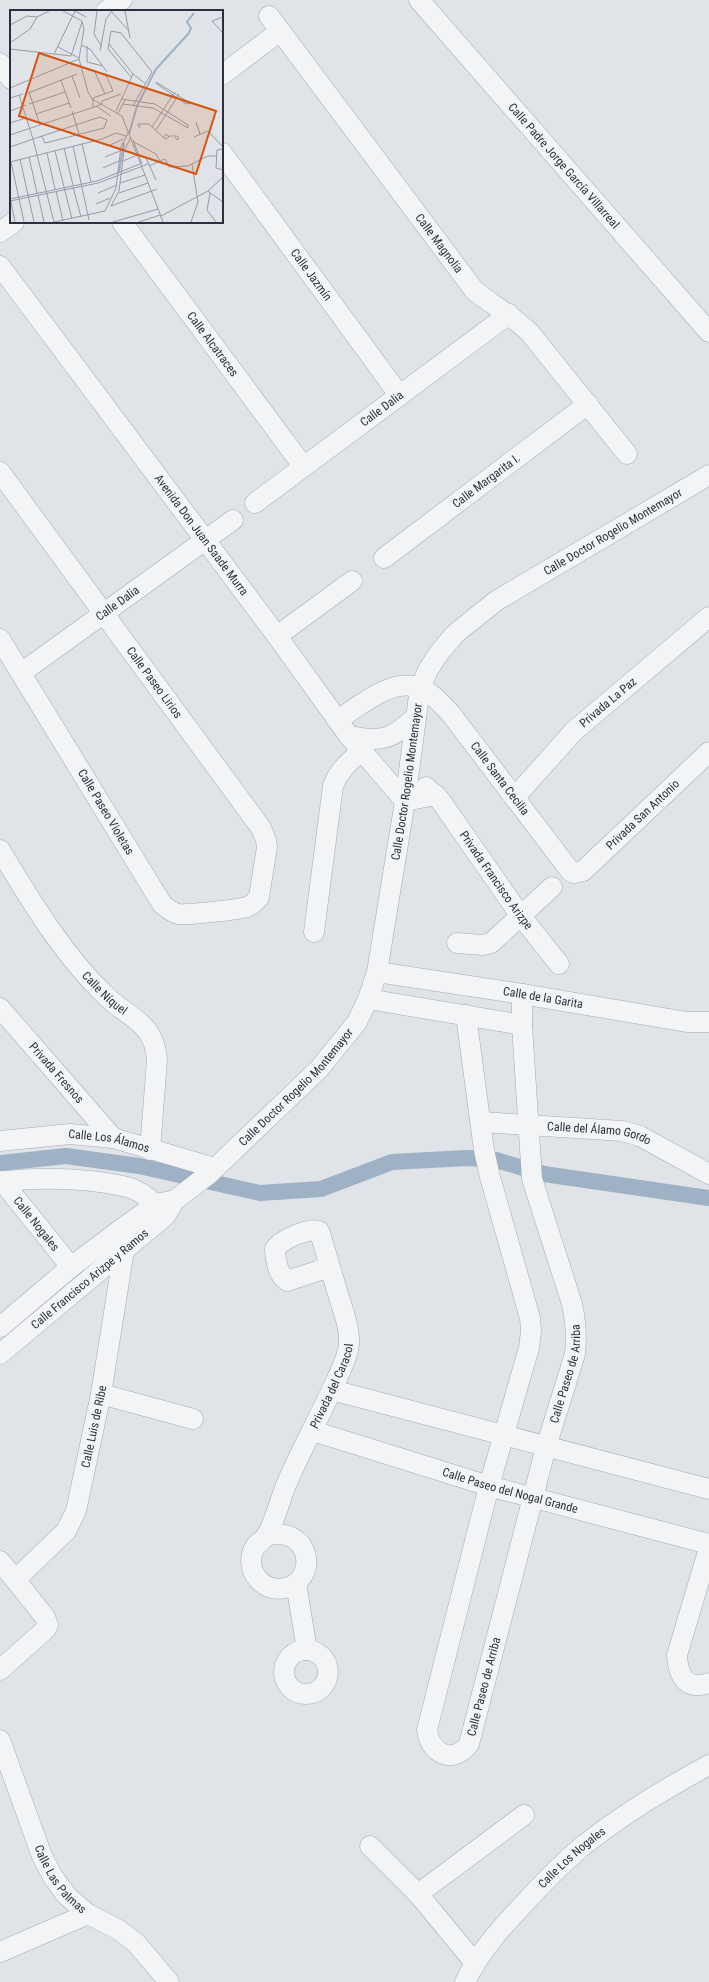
<svg xmlns="http://www.w3.org/2000/svg" width="709" height="1982" font-family="'Roboto Condensed',sans-serif">
	<rect width="100%" height="100%" fill="#e0e3e8"/>
	<g fill="none" stroke-linecap="round" stroke-linejoin="round">
		<path stroke="#9eb1c5" stroke-width="16" d="M0,1163l66,-7 73,10 121,27 61,-4 71,-27 75,-4 29,2 48,14 165,24"/>
		<defs>
			<g id="minor">
				<path id="s1" d="M419,0l290,332"/>
				<path d="M106,11l16,-11"/>
				<path id="s2" d="M269,16l205,274c18,15 39,26 56,43l97,121"/>
				<path d="M0,63l11,16"/>
				<path d="M222,75l58,-44"/>
				<path id="s3" d="M222,153l178,243"/>
				<path id="s4" d="M122,222l181,244"/>
				<path d="M0,232l14,-10"/>
				<path id="s5" d="M0,266l277,370 72,100 56,65 31,-6"/>
				<path id="s6" d="M0,472l261,356 5,12 1,7 -8,50c-3,4 -6,8 -12,10 -12,3 -58,8 -69,7 -7,-2 -11,-6 -16,-10l-162,-265"/>
				<path id="s7" d="M255,503l254,-189"/>
				<path id="s8" d="M384,558l204,-154"/>
				<path d="M277,636l75,-55"/>
				<path id="s9" d="M21,673l212,-153"/>
				<path id="s10" d="M337,720c23,-14 55,-43 83,-32 13,5 22,17 31,26l120,158 3,1 9,-2 126,-119"/>
				<path d="M349,736c34,6 41,4 67,-19"/>
				<path id="s11" d="M426,787l14,13 80,115 39,49"/>
				<path id="s12" d="M515,797l59,-66 135,-114"/>
				<path id="s13" d="M0,850c31,51 63,105 106,146 25,24 48,26 51,64l-7,90"/>
				<path d="M314,932l19,-146c5,-15 16,-24 28,-35"/>
				<path d="M457,943l26,2 8,-2 61,-56"/>
				<path id="s14" d="M377,972l145,22 165,28h22"/>
				<path d="M368,999l154,26"/>
				<path id="s15" d="M0,1008l113,130"/>
				<path id="s16" d="M466,1015l18,135 6,27 40,141 1,13 -2,17 -40,138 -62,244c3,24 26,35 42,14l77,-297 29,-93c2,-18 1,-32 -3,-50l-40,-125 -10,-154v-31"/>
				<path id="s17" d="M481,1122l141,9 18,5 69,38"/>
				<path id="s18" d="M0,1141l70,-7 43,4 102,30"/>
				<path id="s19" d="M2,1181l69,86"/>
				<path d="M0,1182c34,-5 67,-4 100,0 11,2 23,3 33,7 12,5 23,15 30,25"/>
				<path id="s20" d="M0,1327l71,-60 49,-37 36,-26 19,-4 34,-26 110,-105 38,-47 11,-23 9,-27 28,-171 15,-113 8,-18 11,-17 16,-19 41,-33 213,-126"/>
				<path id="s21" d="M0,1354l165,-138 10,-16"/>
				<path d="M332,1390l377,99"/>
				<path d="M101,1394l92,25"/>
				<path id="s22" d="M313,1431l176,55 220,58"/>
				<path id="s23" d="M266,1536c46,-12 53,45 19,52 -20,5 -38,-14 -33,-34 2,-10 9,-11 14,-18 7,-9 15,-39 20,-51 15,-35 34,-69 50,-104 5,-12 12,-24 13,-37 1,-17 -6,-33 -11,-50 -6,-20 -12,-40 -18,-61l-1,-2c-10,-4 -39,9 -44,18 0,10 3,26 12,32l43,-14"/>
				<path d="M709,1548l-32,107c1,21 9,36 32,28"/>
				<path d="M0,1561l45,56 3,8 -2,4 -46,41"/>
				<path id="s24" d="M16,1579l50,-48 10,-20 25,-117 23,-144"/>
				<path d="M296,1583l11,67"/>
				<circle cx="306" cy="1672" r="22"/>
				<path id="s25" d="M0,1740l42,116 11,21 14,19 21,18 31,16 17,13 33,39"/>
				<path d="M370,1846l48,48 57,69"/>
				<path d="M418,1894l106,-79"/>
				<path d="M0,1952l88,-38"/>
				<path id="s26" d="M465,1982c14,-29 34,-52 56,-75 20,-22 40,-43 63,-62 38,-30 82,-57 125,-80"/>
			</g>
		</defs>
		<use href="#minor" stroke="#a6aab2" stroke-width="21"/>
		<use href="#minor" stroke="#f2f4f6" stroke-width="20"/>
	</g>
	<g text-anchor="middle" stroke-width="3" stroke-linejoin="round" paint-order="stroke">
		<g font-size="12" fill="#2a313e" stroke="#eff2f6">
			<text dy="4" stroke="none"><textPath href="#s1" startOffset="220">Calle Padre Jorge García Villarreal</textPath></text>
			<text dy="4" stroke="none"><textPath href="#s2" startOffset="284">Calle Magnolia</textPath></text>
			<text dy="4" stroke="none"><textPath href="#s3" startOffset="151">Calle Jazmín</textPath></text>
			<text dy="4" stroke="none"><textPath href="#s4" startOffset="152">Calle Alcatraces</textPath></text>
			<text dy="4" stroke="none"><textPath href="#s7" startOffset="158">Calle Dalia</textPath></text>
			<text dy="4" stroke="none"><textPath href="#s8" startOffset="128">Calle Margarita I.</textPath></text>
			<text dy="4" stroke="none"><textPath href="#s20" startOffset="1068">Calle Doctor Rogelio Montemayor</textPath></text>
			<text dy="4" stroke="none"><textPath href="#s5" startOffset="336">Avenida Don Juan Saade Murra</textPath></text>
			<text dy="4" stroke="none"><textPath href="#s9" startOffset="119">Calle Dalia</textPath></text>
			<text dy="4" stroke="none"><textPath href="#s6" startOffset="261">Calle Paseo Lirios</textPath></text>
			<text dy="4" stroke="none"><textPath href="#s12" startOffset="133">Privada La Paz</textPath></text>
			<text dy="4" stroke="none"><textPath href="#s10" startOffset="214">Calle Santa Cecilia</textPath></text>
			<text dy="4" stroke="none"><textPath href="#s20" startOffset="720">Calle Doctor Rogelio Montemayor</textPath></text>
			<text transform="translate(106 812) rotate(59)" y="4">Calle Paseo Violetas</text>
			<text dy="4" stroke="none"><textPath href="#s10" startOffset="426">Privada San Antonio</textPath></text>
			<text dy="4" stroke="none"><textPath href="#s11" startOffset="117">Privada Francisco Arizpe</textPath></text>
			<text dy="4" stroke="none"><textPath href="#s13" startOffset="178">Calle Níquel</textPath></text>
			<text dy="4" stroke="none"><textPath href="#s14" startOffset="168">Calle de la Garita</textPath></text>
			<text dy="4" stroke="none"><textPath href="#s15" startOffset="86">Privada Fresnos</textPath></text>
			<text dy="4" stroke="none"><textPath href="#s20" startOffset="384">Calle Doctor Rogelio Montemayor</textPath></text>
			<text dy="4" stroke="none"><textPath href="#s17" startOffset="119">Calle del Álamo Gordo</textPath></text>
			<text dy="4" stroke="none"><textPath href="#s18" startOffset="110">Calle Los Álamos</textPath></text>
			<text dy="4" stroke="none"><textPath href="#s19" startOffset="55">Calle Nogales</textPath></text>
			<text dy="4" stroke="none"><textPath href="#s21" startOffset="117">Calle Francisco Arizpe y Ramos</textPath></text>
			<text dy="4" stroke="none"><textPath href="#s16" startOffset="1179">Calle Paseo de Arriba</textPath></text>
			<text dy="4" stroke="none"><textPath href="#s23" startOffset="337">Privada del Caracol</textPath></text>
			<text dy="4" stroke="none"><textPath href="#s24" startOffset="178">Calle Luis de Ribe</textPath></text>
			<text dy="4" stroke="none"><textPath href="#s22" startOffset="206">Calle Paseo del Nogal Grande</textPath></text>
			<text dy="4" stroke="none"><textPath href="#s16" startOffset="855">Calle Paseo de Arriba</textPath></text>
			<text dy="4" stroke="none"><textPath href="#s26" startOffset="165">Calle Los Nogales</textPath></text>
			<text dy="4" stroke="none"><textPath href="#s25" startOffset="153">Calle Las Palmas</textPath></text>
		</g>
	</g>
	<g transform="translate(10 10)">
		<rect width="213" height="213" fill="#e0e3e8"/>
		<path fill="none" stroke="#9eb1c5" stroke-width="2" d="M146,59l33,-36 2,-5 -4,-6 7,-9M119,124l8,-28 19,-37M109,162l5,-29"/>
		<path fill="none" stroke="#979ca4" stroke-width="1" d="M53,1l19,10M65,1l11,6M87,1l-3,23 8,13M101,1l17,19M115,1l5,27M213,7l-11,4 11,12M72,11l2,8 -5,30 9,33 4,7 30,17 30,77M0,15l17,-9 10,1M0,33l20,-14 7,-12 12,-6M99,34l24,30 13,10M71,35l9,4 17,23M77,36v16l16,4M48,37l21,11M0,39l61,7 11,-34M90,41l6,-32 6,-8M44,44l21,-43M84,60l11,24M62,66l8,22M121,67l-23,-28 3,-18 10,2 31,39 -19,34M51,70l10,28M146,72l1,2 29,20 4,-1M146,72l34,21M0,78l69,-29M19,82l11,33M18,83l49,-19M9,85l14,44 21,83M0,88l13,-4M112,89l33,5 33,21v3M92,91l19,-7M19,94l36,-12M113,94l30,4 35,20M86,96l15,10M83,97v-9l20,-7 -8,-18M0,101l16,-6M62,101l7,23M106,101l17,-37M108,103l7,-13M26,104l33,-11M186,112l4,12M0,113l16,-5M142,117l23,-35M130,118l-2,-4h11l16,15 4,-2 -3,-3 -2,3M146,120l23,-36M0,125l84,-28 8,-3v-3M159,126h8l2,2 -2,2 -2,-3M184,127l14,-6 15,16M123,130l9,24M124,132l22,12 4,7M72,134l9,38M63,136l16,74M98,136l15,-7M0,137l23,-8 67,-22 7,3 -3,8 -59,15 -3,-7M54,138l9,37M213,139l-6,1 -1,18 7,2M45,141l17,68M37,143l8,36M130,146l6,2 10,22M19,147l8,36M95,147l15,-6M10,149l14,63M113,151l14,-6M0,152l92,-23 14,-6 10,3M1,152l13,60M139,156l16,-7 4,8 19,-1 20,-10h9M93,158l16,-7M110,173l25,-8M63,177l8,30M46,181l7,30M198,181l2,2 -3,17 9,12M88,183l19,-8M109,183l29,-10M142,183l11,29M200,183l13,9M28,185l6,27M0,187l5,25M0,189l87,-18 43,-17M0,191l88,-18 50,-19M86,194l14,-6M101,196l8,-15 5,-40 7,-14M101,196l46,-17M151,206l47,-25 15,-14M44,212l51,-11 11,-23 5,-41 8,-16M103,212l45,-13M129,212l21,-7M181,212l7,-20 -6,-38"/>
		<path fill="#d55511" fill-opacity="0.15" stroke="#d55511" stroke-width="2" d="M29,43l177,58 -20,63 -177,-58z"/>
		<rect width="213" height="213" fill="none" stroke="#2a313e" stroke-width="2"/>
	</g>
</svg>
